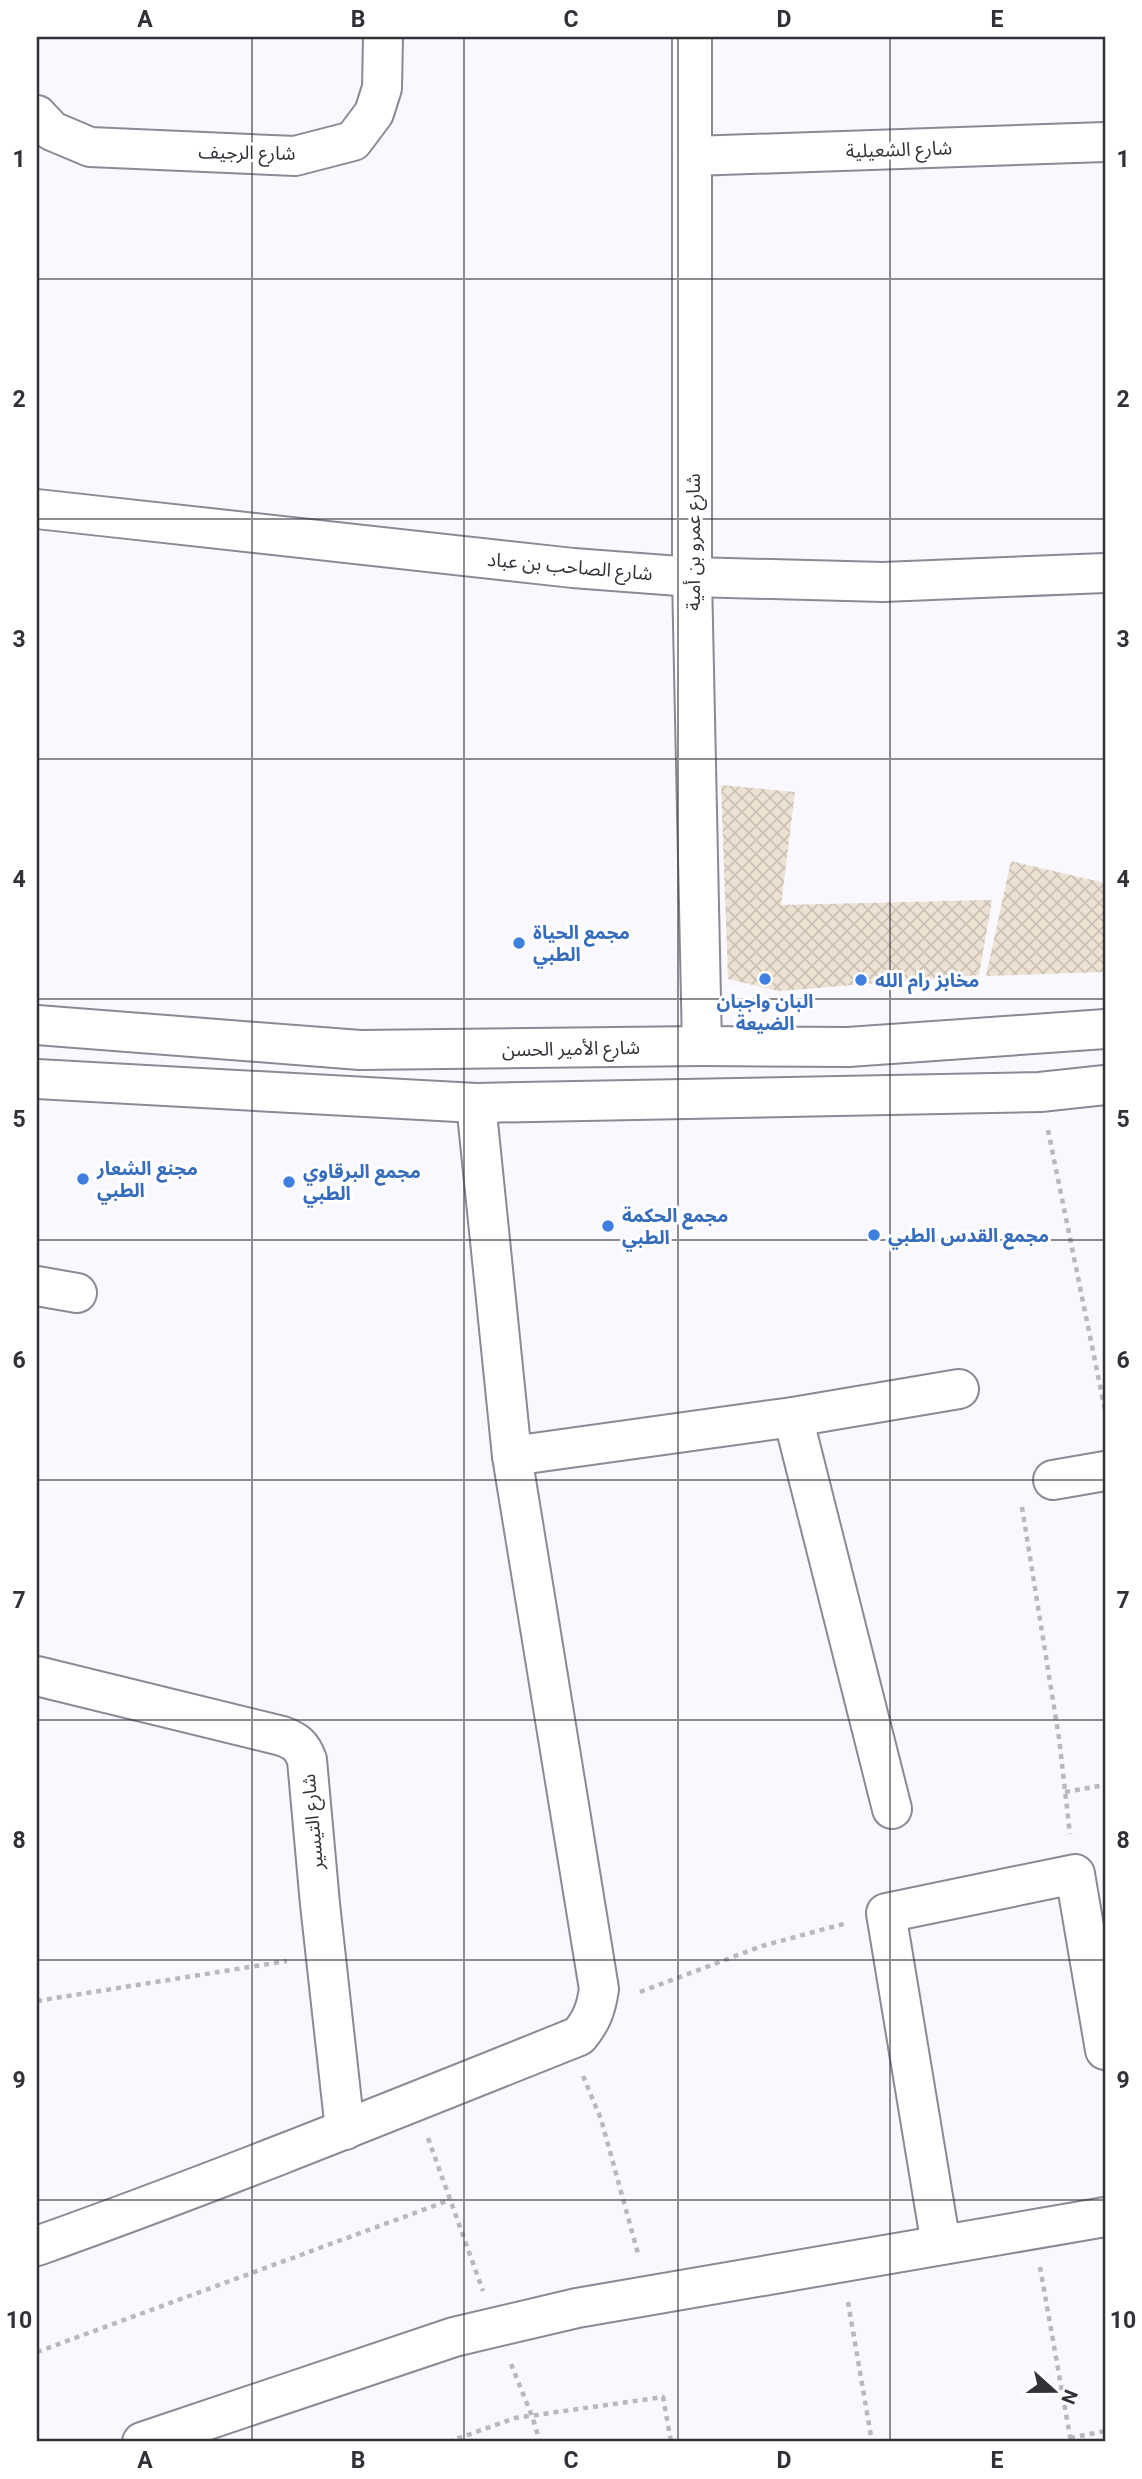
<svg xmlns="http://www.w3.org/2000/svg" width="1142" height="2479" font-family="Roboto,'Noto Sans Arabic',sans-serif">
	<defs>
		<pattern id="building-cross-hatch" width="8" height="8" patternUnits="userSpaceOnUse" patternTransform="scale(1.75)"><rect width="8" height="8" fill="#ede1d2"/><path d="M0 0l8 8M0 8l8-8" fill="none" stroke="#ccc1b5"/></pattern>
	</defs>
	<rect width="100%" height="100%" fill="#faf8ff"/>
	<g fill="url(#building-cross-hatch)">
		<path d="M721,785l74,7 -14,113 211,-5 -13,75 -200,16 -51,-12z"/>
		<path d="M1011,861l94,22v89l-119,4z"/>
	</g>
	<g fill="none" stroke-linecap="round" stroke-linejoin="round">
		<defs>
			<g id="minor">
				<path d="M692,37v540l10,469"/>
				<path d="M37,115l15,16 38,16 205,9 58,-15 21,-28 8,-25 1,-51"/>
				<path d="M693,156l412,-14"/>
				<path d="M37,509l536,59 119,9 191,5 222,-9"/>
				<path d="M37,1286l40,7"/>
				<path d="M793,1417l99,392"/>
				<path d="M512,1456l281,-39 166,-28"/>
				<path d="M1053,1480l52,-9"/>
				<path d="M37,1676l245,60c14,5 20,10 25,24l13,144 25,226"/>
				<path d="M941,2245l-55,-332 189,-39 30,176"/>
				<path d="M37,2246c182,-65 362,-138 542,-210 13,-16 17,-27 20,-47l-87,-533 -36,-353"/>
				<path d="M142,2442l312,-105 123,-29 528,-91"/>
			</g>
			<g id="highway">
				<path d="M37,1025l323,25 342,-4 146,1 257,-18"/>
				<path d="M37,1079l439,24 564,-11 65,-7"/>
			</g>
		</defs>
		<use href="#minor" stroke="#8d8796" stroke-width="42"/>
		<use href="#highway" stroke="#8d8796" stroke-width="42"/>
		<g stroke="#bab7be" stroke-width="4.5" stroke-dasharray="5 5" stroke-linecap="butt">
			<path d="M1048,1130l57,280"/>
			<path d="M1022,1507l37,231 11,96"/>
			<path d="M1065,1792l40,-7"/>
			<path d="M640,1992l122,-46 85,-23"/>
			<path d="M37,2001l250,-40"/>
			<path d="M583,2076l18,43 38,138"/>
			<path d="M428,2138l55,153"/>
			<path d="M1040,2267l31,175"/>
			<path d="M848,2302l24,140"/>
			<path d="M37,2352l413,-152"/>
			<path d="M511,2364l21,52 8,26"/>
			<path d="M1070,2438l35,-7"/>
			<path d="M448,2442l67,-24 148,-21 8,45"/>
		</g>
		<use href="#minor" stroke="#fff" stroke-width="38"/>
		<use href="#highway" stroke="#fff" stroke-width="38"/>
	</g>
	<path fill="none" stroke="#333037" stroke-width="2" stroke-opacity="0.55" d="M252,37v2405M464,37v2405M678,37v2405M890,37v2405M37,279h1068M37,519h1068M37,759h1068M37,999h1068M37,1240h1068M37,1480h1068M37,1720h1068M37,1960h1068M37,2200h1068"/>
	<g fill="#3f7fe0" stroke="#fff" stroke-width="2.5">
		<circle cx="519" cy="943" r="7"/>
		<circle cx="765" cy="979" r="7"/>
		<circle cx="861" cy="980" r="7"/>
		<circle cx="83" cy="1179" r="7"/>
		<circle cx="289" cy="1182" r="7"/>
		<circle cx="608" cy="1226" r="7"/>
		<circle cx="874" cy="1235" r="7"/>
	</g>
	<g text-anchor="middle" stroke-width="6" stroke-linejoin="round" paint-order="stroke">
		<g font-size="19" fill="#333037" stroke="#fff">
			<text transform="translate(899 149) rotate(-2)" y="7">شارع الشعيلية</text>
			<text transform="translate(247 152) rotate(1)" y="7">شارع الرجيف</text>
			<text transform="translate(693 542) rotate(-90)" y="7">شارع عمرو بن أمية</text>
			<text transform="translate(570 566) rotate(5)" y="7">شارع الصاحب بن عباد</text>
			<text transform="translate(571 1048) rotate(-1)" y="7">شارع الأمير الحسن</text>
			<text transform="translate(312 1822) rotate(-95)" y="7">شارع التيسير</text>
		</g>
		<g font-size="19" font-weight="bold" fill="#366cbe" stroke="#fff" text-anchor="start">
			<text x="533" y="939">مجمع الحياة<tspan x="533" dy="22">الطبي</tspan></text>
			<text x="875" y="987">مخابز رام الله</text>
			<text x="765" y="1008" text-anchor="middle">البان واجبان<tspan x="765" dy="22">الضيعة</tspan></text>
			<text x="97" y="1175">مجنع الشعار<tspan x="97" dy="22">الطبي</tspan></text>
			<text x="303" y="1178">مجمع البرقاوي<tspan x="303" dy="22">الطبي</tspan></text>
			<text x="622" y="1222">مجمع الحكمة<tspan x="622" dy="22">الطبي</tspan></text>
			<text x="888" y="1242">مجمع القدس الطبي</text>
		</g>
	</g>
	<rect width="1142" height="2479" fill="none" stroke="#ffffff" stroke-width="77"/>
	<g transform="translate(1054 2391) rotate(111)" stroke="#ffffff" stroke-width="5" paint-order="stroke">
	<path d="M0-5L12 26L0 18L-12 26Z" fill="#333037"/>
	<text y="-10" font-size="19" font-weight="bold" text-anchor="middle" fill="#333037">N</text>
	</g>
	<rect x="38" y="38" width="1066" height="2402" fill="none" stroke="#333037" stroke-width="2.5"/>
	<g font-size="23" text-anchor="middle" font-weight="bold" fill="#333037">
		<text x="145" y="27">A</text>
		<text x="358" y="27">B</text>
		<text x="571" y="27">C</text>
		<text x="784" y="27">D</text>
		<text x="997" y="27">E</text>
		<text x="19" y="167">1</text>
		<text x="1123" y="167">1</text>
		<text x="19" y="407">2</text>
		<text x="1123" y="407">2</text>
		<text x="19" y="647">3</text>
		<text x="1123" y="647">3</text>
		<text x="19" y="887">4</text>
		<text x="1123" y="887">4</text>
		<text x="19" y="1127">5</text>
		<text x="1123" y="1127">5</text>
		<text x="19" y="1368">6</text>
		<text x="1123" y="1368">6</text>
		<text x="19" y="1608">7</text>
		<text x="1123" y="1608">7</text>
		<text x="19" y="1848">8</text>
		<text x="1123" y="1848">8</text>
		<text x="19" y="2088">9</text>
		<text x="1123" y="2088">9</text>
		<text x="19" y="2328">10</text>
		<text x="1123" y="2328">10</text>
		<text x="145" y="2468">A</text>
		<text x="358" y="2468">B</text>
		<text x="571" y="2468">C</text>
		<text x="784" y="2468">D</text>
		<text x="997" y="2468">E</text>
	</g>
</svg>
